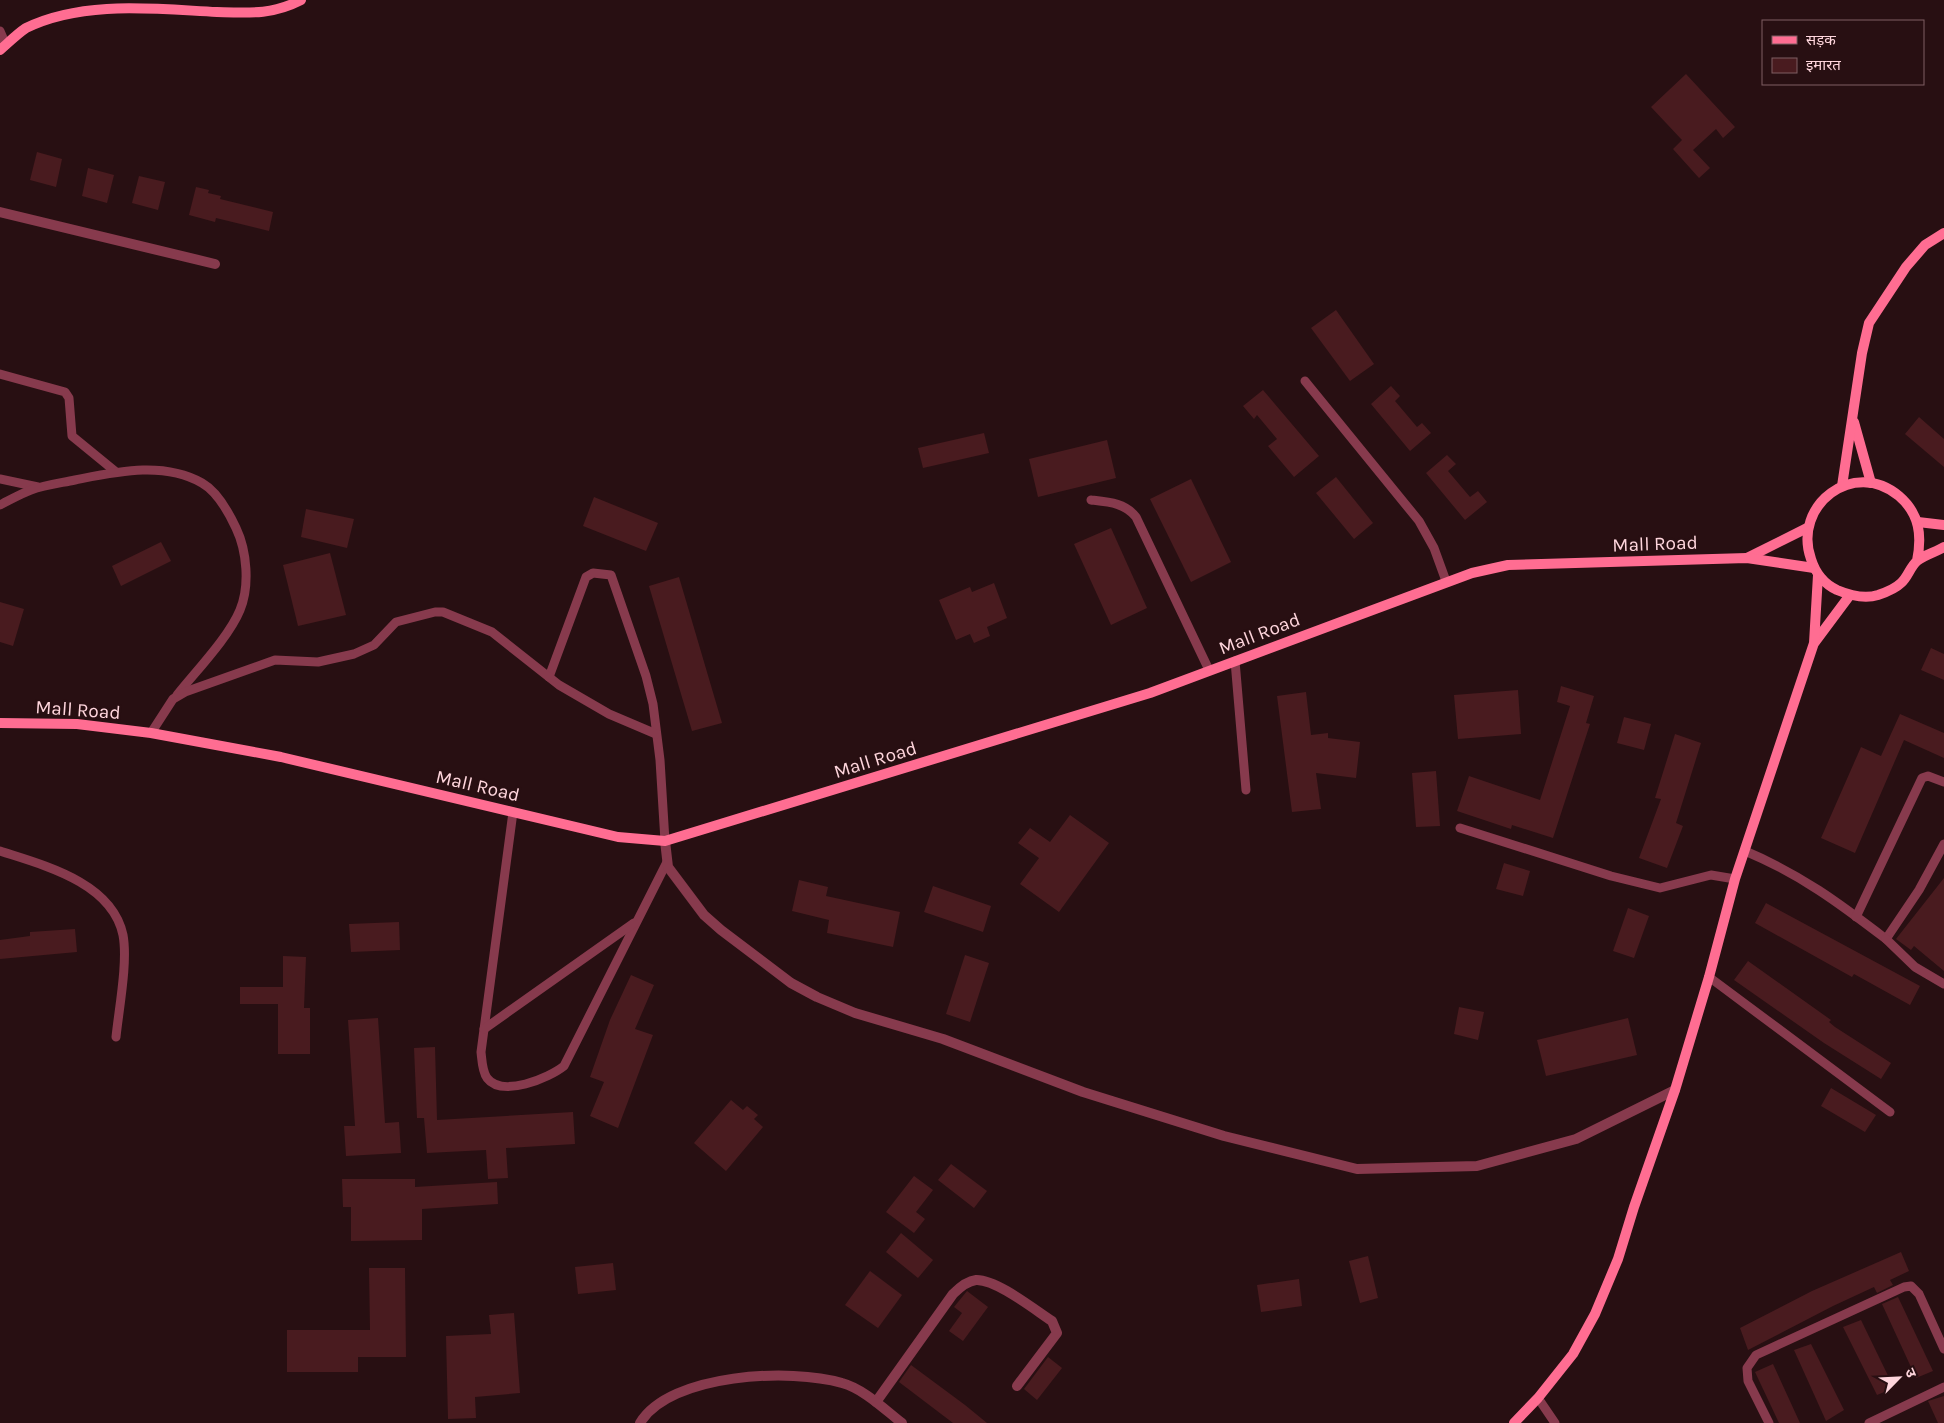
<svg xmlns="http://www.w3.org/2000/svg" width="1944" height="1423" font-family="Karla,'Noto Sans Devanagari',sans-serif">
	<rect width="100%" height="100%" fill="#280f12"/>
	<g fill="#491b1f">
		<path d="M1686,74l49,53 -12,11 -7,-9 -23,21 17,18 -11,10 -26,-29 9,-9 -31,-33z"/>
		<path d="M37,152l25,7 -6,28 -26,-7z"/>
		<path d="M88,168l26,7 -7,28 -25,-7z"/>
		<path d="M139,176l26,6 -7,28 -26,-7z"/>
		<path d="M196,187l13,3 -1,3 13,3 -1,3 53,13 -4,19 -53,-13 -1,4 -26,-7z"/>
		<path d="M1336,310l38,54 -24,17 -39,-53z"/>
		<path d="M1391,386l9,10 -5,5 22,26 5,-4 9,10 -21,18 -39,-47z"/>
		<path d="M1263,390l56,66 -25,21 -26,-31 9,-7 -20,-24 -3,4 -11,-13z"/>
		<path d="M1919,417l25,22v28l-39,-33z"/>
		<path d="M984,433l5,20 -66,15 -5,-20z"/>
		<path d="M1107,440l9,38 -78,19 -9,-38z"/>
		<path d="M1447,455l9,9 -8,7 22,26 8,-6 9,11 -22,18 -39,-47z"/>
		<path d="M1336,477l37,46 -19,16 -38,-46z"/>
		<path d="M1191,479l40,83 -40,20 -41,-83z"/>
		<path d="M594,497l64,26 -12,28 -63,-25z"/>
		<path d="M306,509l48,10 -7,29 -46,-11z"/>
		<path d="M1111,528l36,80 -36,17 -37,-81z"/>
		<path d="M161,542l10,19 -50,25 -9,-20z"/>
		<path d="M330,553l16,62 -48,11 -15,-61z"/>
		<path d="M679,577l43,146 -30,8 -43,-145z"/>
		<path d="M994,583l13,35 -20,9 3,9 -16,7 -4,-9 -14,6 -17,-40 31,-13 2,5z"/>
		<path d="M0,602l24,7 -11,37 -13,-4z"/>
		<path d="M1931,648l13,6v26l-23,-10z"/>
		<path d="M1561,686l33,10 -8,27 4,1 -37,114 -41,-13 -1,4 -54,-18 12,-35 71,24 30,-94 -13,-4z"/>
		<path d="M1518,690l3,44 -63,5 -4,-44z"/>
		<path d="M1306,692l5,43 17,-2v5l32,4 -4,36 -40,-5 5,36 -29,3 -15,-116z"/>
		<path d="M1900,714l44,19v25l-40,-18 -49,113 -34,-15 40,-91 20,9z"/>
		<path d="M1624,717l27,7 -7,26 -27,-7z"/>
		<path d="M1675,734l26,9 -25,80 7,3 -16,42 -28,-10 22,-59 -6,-1z"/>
		<path d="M1436,771l4,55 -24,1 -4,-54z"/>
		<path d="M1070,815l39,28 -50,69 -39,-28 19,-26 -21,-15 12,-15 20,14z"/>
		<path d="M1504,863l26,8 -7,25 -27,-7z"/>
		<path d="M1944,878v93l-30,-25 -3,4 -15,-11z"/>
		<path d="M799,880l29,7 -2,9 74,16 -7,35 -66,-14 2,-13 -37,-9z"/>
		<path d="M933,886l58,20 -8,26 -59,-20z"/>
		<path d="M1766,903l154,83 -10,19 -56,-31 -2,3 -97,-54z"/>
		<path d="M1628,908l21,8 -15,42 -21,-7z"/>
		<path d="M399,922l1,28 -49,2 -2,-28z"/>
		<path d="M75,929l2,23 -77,7v-19l30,-4v-4z"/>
		<path d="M965,955l24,8 -19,59 -24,-8z"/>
		<path d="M283,956l23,1 -2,51h6v46h-32v-50h-38v-17h43z"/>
		<path d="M1748,961l83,59 -2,2 6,5 56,36 -10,16 -57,-36 -90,-63z"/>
		<path d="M631,975l23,10 -19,44 18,6 -35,93 -28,-12 14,-34 -14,-5 20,-57z"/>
		<path d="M1459,1007l25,5 -6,28 -24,-6z"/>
		<path d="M378,1018l7,105 14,-1 2,31 -55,3 -2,-30h11l-7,-106z"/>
		<path d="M1628,1018l9,37 -91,21 -9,-36z"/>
		<path d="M435,1047l2,73 136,-8 2,32 -69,4 2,30 -20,1 -2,-29 -59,3 -3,-35h-7l-3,-70z"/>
		<path d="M1831,1088l45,27 -11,17 -44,-26z"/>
		<path d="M731,1100l12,10 4,-4 11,9 -4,4 9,8 -37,44 -32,-28z"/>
		<path d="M951,1164l36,27 -13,17 -36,-28z"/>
		<path d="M914,1176l19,14 -17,22 9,7 -11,14 -28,-21z"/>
		<path d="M342,1179h73v8l82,-5 1,22 -76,5v31l-71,1v-34h-8z"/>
		<path d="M901,1233l32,27 -15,18 -32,-26z"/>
		<path d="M1901,1252l8,19 -19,9 3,5 -16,8 -3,-6 -41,19 -85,44 -8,-22 72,-37z"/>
		<path d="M1368,1256l10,42 -18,5 -11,-42z"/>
		<path d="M613,1263l3,27 -38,4 -3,-27z"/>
		<path d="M369,1268h36l1,89h-48v15h-71v-42h83z"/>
		<path d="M870,1271l32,24 -24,33 -33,-23z"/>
		<path d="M1299,1279l3,27 -41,6 -4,-27z"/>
		<path d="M967,1291l21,16 -25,34 -14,-10 13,-18 -8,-6z"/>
		<path d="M1898,1297l35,74 -17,7 -34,-74z"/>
		<path d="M514,1313l6,80 -45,4 1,21 -28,1 -2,-83 45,-2 -2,-19z"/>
		<path d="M1861,1320l33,68 -17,7 -34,-68z"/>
		<path d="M1811,1344l33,66 -18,11 -32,-71z"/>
		<path d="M1048,1357l14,11 -25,32 -13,-11z"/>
		<path d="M1773,1364l27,59h-21l-24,-51z"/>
		<path d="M911,1365l54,40 22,18h-34l-54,-41z"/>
		<path d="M1944,1396v27h-6l-10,-22z"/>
	</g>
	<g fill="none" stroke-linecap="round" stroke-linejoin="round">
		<g stroke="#873a4d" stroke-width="9">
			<path d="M0,31l6,14"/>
			<path d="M0,374l65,18 4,6 3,38 44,36"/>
			<path d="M1305,381l114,140 15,27 12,33"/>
			<path d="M0,479l38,8"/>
			<path d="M1091,500c18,2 34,3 45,17l73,153"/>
			<path d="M0,505c10,-5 20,-11 31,-15 14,-5 30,-7 44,-10 41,-8 88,-19 127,3 16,9 27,30 34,45 11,23 14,58 4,82 -11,27 -44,61 -63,85"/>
			<path d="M1235,661l11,129"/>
			<path d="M549,677l37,-100 7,-4 18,2 35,101 7,28 7,56 5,81"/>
			<path d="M151,733l22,-34 12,-7 90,-32 43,2 36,-8 20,-9 22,-23 39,-10h8l49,20 67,53 50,29 47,20"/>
			<path d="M513,812l-32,240c1,8 1,19 6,26 15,20 62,0 77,-12l103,-204"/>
			<path d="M1460,828l151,48 49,12 51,-13 24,4"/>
			<path d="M0,851c43,14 112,31 123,84 5,27 -4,73 -7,102"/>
			<path d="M1745,851c55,23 94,52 141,88l33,-49 25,-46"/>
			<path d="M1856,917l66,-139 6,-2 16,6"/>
			<path d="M1886,939l29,28 29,17"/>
			<path d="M1709,977l181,135"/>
			<path d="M484,1029l150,-106"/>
			<path d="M1538,1398l17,25"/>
			<path d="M1769,1423l-21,-42 -1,-13 9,-13 148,-68 7,-1 8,8 25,55"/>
			<path d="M1869,1423l75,-36"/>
		</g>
		<g stroke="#873a4d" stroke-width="10">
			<path d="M0,212l215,52"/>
			<path d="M665,841l3,26 36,48 17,15 70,53 26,14 38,16 88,26 140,53 141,44 133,33 120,-3 99,-27 99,-49"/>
			<path d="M876,1402l77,-108c6,-6 14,-13 23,-14 20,-1 59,30 76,41l5,12 -40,53"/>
			<path d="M640,1423c30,-50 152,-55 202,-40 22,6 42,26 60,40"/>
		</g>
		<g stroke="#ff6d92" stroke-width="10">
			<path d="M0,50c8,-7 17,-16 26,-22 57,-28 129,-19 191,-16 32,1 55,3 84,-12"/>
			<path d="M1854,422l17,61"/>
			<path d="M1842,486l20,-133 7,-30 37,-56 19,-22 19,-12"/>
			<path d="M1918,522l26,3"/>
			<path d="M1747,558l60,-30"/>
			<path d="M1917,561c5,-25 3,-47 -18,-65 -45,-38 -107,9 -88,63 4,13 13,25 26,31 12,5 28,9 41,5 6,-2 18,-7 23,-12 7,-6 9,-16 16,-22 7,-6 19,-9 27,-14"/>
			<path d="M1815,642l35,-47"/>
			<path d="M0,723l77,1 74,9 130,24 337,80 47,4 485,-148 322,-120 36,-8 239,-7 67,10"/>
			<path d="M1514,1423l24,-25 35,-44 22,-40 23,-55 16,-52 41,-117 34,-113 26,-98 79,-236 4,-68"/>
		</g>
	</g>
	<g text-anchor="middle" stroke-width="4.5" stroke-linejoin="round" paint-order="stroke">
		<g font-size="19" fill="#ffd6dd" stroke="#280f12">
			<text transform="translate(1655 543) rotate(-2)" y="7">Mall Road</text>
			<text transform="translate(1259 633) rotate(-21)" y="7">Mall Road</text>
			<text transform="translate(78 709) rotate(4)" y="7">Mall Road</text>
			<text transform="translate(875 759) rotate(-17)" y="7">Mall Road</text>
			<text transform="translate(478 785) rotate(13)" y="7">Mall Road</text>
		</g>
	</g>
	<rect x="1762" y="20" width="162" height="65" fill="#280f12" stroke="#7e5f63"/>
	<rect x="1772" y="36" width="25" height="8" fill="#ff6d92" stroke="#7e5f63"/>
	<text x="1806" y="45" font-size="15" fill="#ffd6dd">सड़क</text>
	<rect x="1772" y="58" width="25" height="15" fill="#491b1f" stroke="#7e5f63"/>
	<text x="1806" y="70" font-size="15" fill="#ffd6dd">इमारत</text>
	<g transform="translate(1899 1378) rotate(66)" stroke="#280f12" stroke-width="4" paint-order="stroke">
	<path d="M0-4L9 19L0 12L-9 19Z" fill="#ffd6dd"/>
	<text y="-8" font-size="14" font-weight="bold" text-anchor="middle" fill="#ffd6dd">उ</text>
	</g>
</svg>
